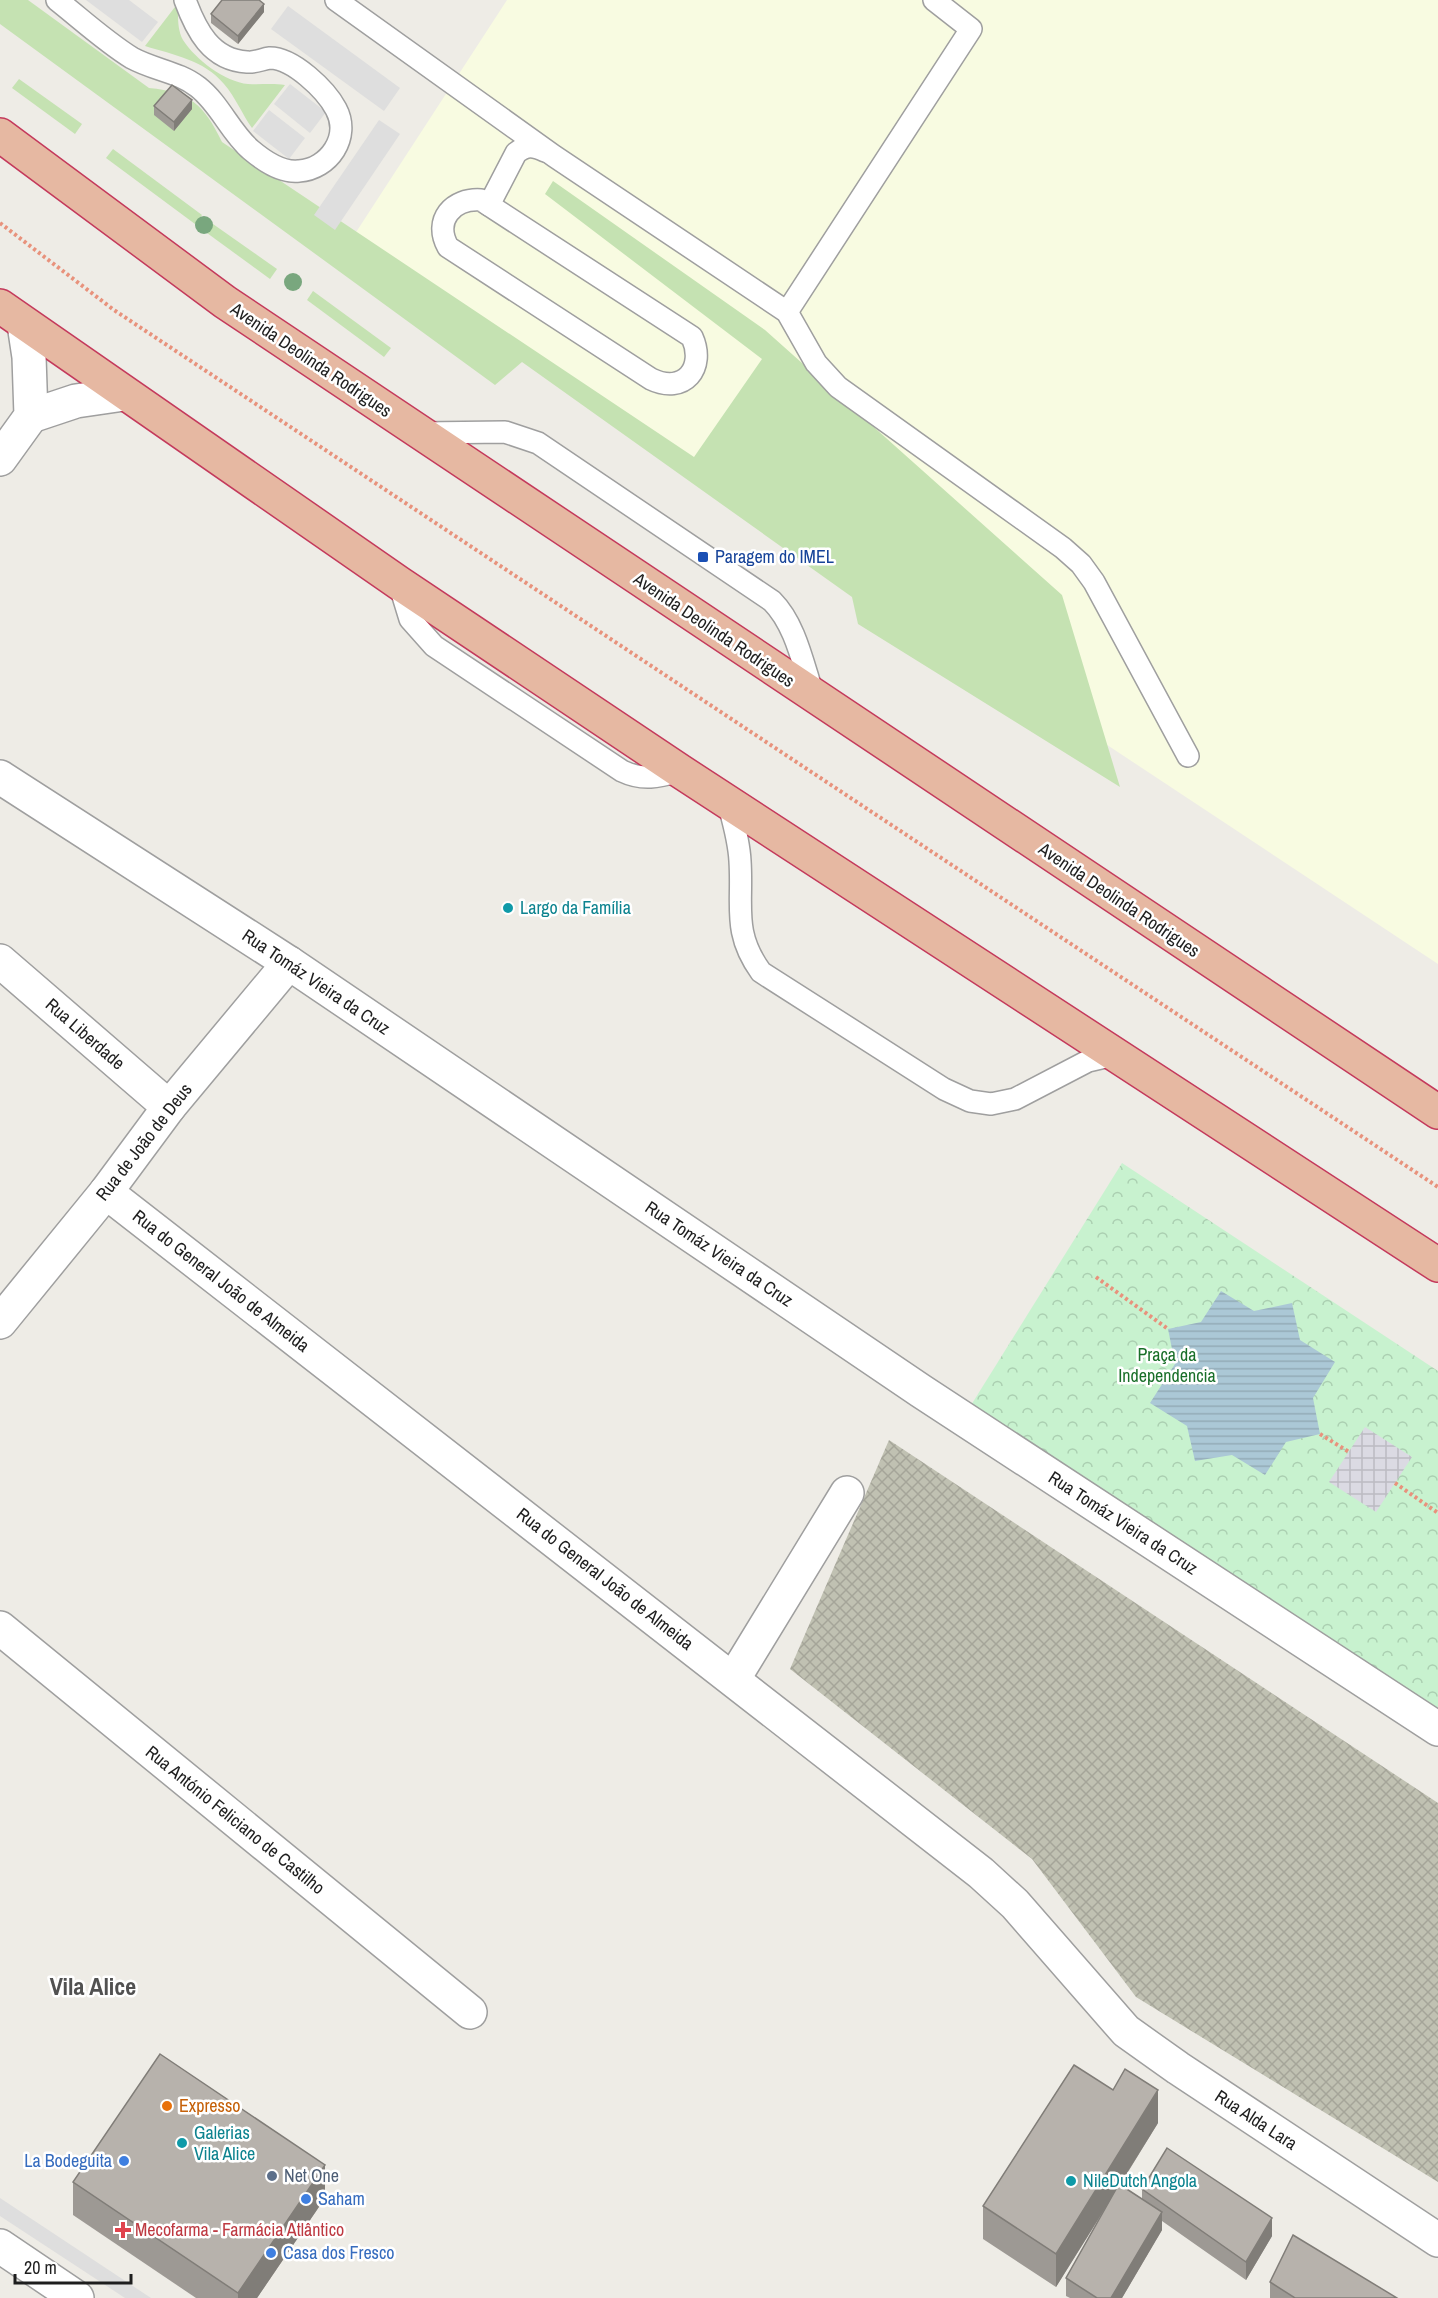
<svg xmlns="http://www.w3.org/2000/svg" width="1438" height="2298" font-family="'Archivo Narrow',sans-serif">
	<defs>
		<pattern id="construction-cross-hatch" width="8" height="8" patternUnits="userSpaceOnUse" patternTransform="scale(1.5)"><rect width="8" height="8" fill="#c0c1b2"/><path d="M0 0l8 8M0 8l8-8" fill="none" stroke="#a5a599"/></pattern>
		<pattern id="park-crowns" width="20" height="18" patternUnits="userSpaceOnUse" patternTransform="scale(1.5)"><rect width="20" height="18" fill="#c8f2cf"/><path d="M2 6a3 3 0 1 1 6 0M12 15a3 3 0 1 1 6 0" fill="none" stroke="#abcfb1"/></pattern>
		<pattern id="plaza-grid" width="8" height="8" patternUnits="userSpaceOnUse" patternTransform="scale(1.5)"><rect width="8" height="8" fill="#dbdae3"/><path d="M0 4h8M4 0v8" fill="none" stroke="#bcbbc2"/></pattern>
		<pattern id="water-rules" width="6" height="5" patternUnits="userSpaceOnUse" patternTransform="scale(1.5)"><rect width="6" height="5" fill="#abc8d6"/><path d="M0 2.5h6" fill="none" stroke="#93abb7"/></pattern>
	</defs>
	<rect width="100%" height="100%" fill="#eeece6"/>
	<path fill="#f8fbe1" d="M507,0h931v964l-1089,-721z"/>
	<path fill="url(#construction-cross-hatch)" d="M889,1440l549,363v379l-302,-185 -104,-138 -242,-190z"/>
	<g fill="#c5e2b2">
		<path d="M0,0h28l121,88c42,4 55,17 73,54l472,315 68,-98 -217,-165 8,-13 212,149 297,265 58,192 -262,-163 -6,-27 -330,-235 -27,23 -495,-361z"/>
		<path d="M178,3c0,13 -1,26 5,37 12,19 42,42 65,44 12,1 24,-1 37,1l-33,43c-10,-14 -16,-30 -28,-44 -20,-24 -50,-29 -79,-38z"/>
		<path d="M19,79l63,45 -7,10 -63,-46z"/>
		<path d="M113,149l89,66 -7,9 -89,-66z"/>
		<path d="M213,224l64,45 -7,10 -63,-46z"/>
		<path d="M313,291l78,57 -7,9 -77,-57z"/>
	</g>
	<path fill="url(#park-crowns)" d="M1122,1163l316,208v337l-470,-298z"/>
	<g fill="#dedede">
		<path d="M86,0h43l29,22 -16,20z"/>
		<path d="M288,6l112,82 -16,23 -113,-82z"/>
		<path d="M290,84l36,28 -16,21 -36,-29z"/>
		<path d="M269,110l36,28 -16,21 -36,-28z"/>
		<path d="M379,120l21,14 -65,96 -21,-15z"/>
		<path d="M0,2198l151,100h-26l-125,-82z"/>
	</g>
	<path fill="url(#plaza-grid)" d="M1365,1427l47,30 -36,55 -47,-30z"/>
	<path fill="url(#water-rules)" d="M1221,1291l33,20 38,-8 8,37 35,22 -22,36 7,36 -34,8 -21,33 -33,-20 -37,6 -8,-35 -37,-23 25,-39 -7,-35 33,-7z"/>
	<g fill="none" stroke-linecap="round" stroke-linejoin="round">
		<defs>
			<g id="service">
				<path d="M57,0c24,19 49,42 75,58 22,12 47,14 66,29 22,17 32,45 53,63 13,11 30,23 48,21 30,-2 52,-34 37,-62 -10,-19 -43,-51 -66,-51 -8,1 -15,5 -23,4 -36,-2 -51,-32 -62,-62"/>
				<path d="M336,0l218,156 233,156 29,51 22,24 225,161 18,16 13,18 94,174"/>
				<path d="M481,200l211,137c14,31 -8,58 -41,42l-203,-132c-15,-27 5,-49 33,-47z"/>
				<path d="M489,205l27,-52c11,-9 18,-7 29,-2"/>
				<path d="M787,312l184,-283 -37,-29"/>
				<path d="M422,433l83,-1 33,11 234,158c24,24 31,64 42,96"/>
				<path d="M399,583l11,36 24,27 188,125c21,10 36,6 58,0"/>
				<path d="M728,802c5,19 11,38 12,59 3,45 -8,71 21,111l183,117 26,12 21,3 24,-5 73,-38 30,-7"/>
			</g>
			<g id="minor">
				<path d="M31,416l45,-15 48,-7"/>
				<path d="M0,459l31,-43 -2,-59 -5,-33"/>
				<path d="M0,777l289,186 632,428 517,338"/>
				<path d="M0,961l169,146"/>
				<path d="M106,1192l875,681 34,31 111,127 52,37 260,172"/>
				<path d="M0,1322l106,-130 63,-85 120,-144"/>
				<path d="M0,1628l470,384"/>
				<path d="M734,1678l113,-185"/>
			</g>
			<path id="tertiary" d="M0,2246l77,52"/>
			<g id="trunk">
				<path d="M0,135l225,167 1213,810"/>
				<path d="M0,306l399,277 281,188 758,494"/>
			</g>
		</defs>
		<use href="#service" stroke="#9f9f9f" stroke-width="24"/>
		<use href="#minor" stroke="#9f9f9f" stroke-width="36"/>
		<use href="#tertiary" stroke="#9f9f9f" stroke-width="36"/>
		<use href="#trunk" stroke="#c43a5c" stroke-width="36"/>
		<g stroke="#e8927c" stroke-width="4" stroke-dasharray="3 3" stroke-linecap="butt">
			<path d="M0,223l114,87 1324,877"/>
			<path d="M1096,1277l72,52"/>
			<path d="M1320,1434l29,18"/>
			<path d="M1395,1483l43,30"/>
		</g>
		<use href="#service" stroke="#fff" stroke-width="21"/>
		<use href="#minor" stroke="#fff" stroke-width="33"/>
		<use href="#tertiary" stroke="#fff" stroke-width="33"/>
		<use href="#trunk" stroke="#e6b8a2" stroke-width="33"/>
	</g>
	<g fill="#79a77e">
		<circle cx="204" cy="225" r="9"/>
		<circle cx="293" cy="282" r="9"/>
	</g>
	<g fill="#9d9994">
		<path d="M264,12l-26,32 -27,-21v-9z"/>
		<path d="M154,106l38,3 -18,22 -20,-16z"/>
		<path d="M1158,2123l-38,62 22,14v-10l130,47 -26,44 -84,-59v9l-40,68h-52l-4,-2v-18l39,-69 -49,78 -73,-48v-33z"/>
		<path d="M73,2182l252,16 -68,100h-61l-123,-83z"/>
		<path d="M1270,2282l127,16h-127z"/>
	</g>
	<g fill="#807d78">
		<path d="M264,4v8l-26,32v-8z"/>
		<path d="M192,100v9l-18,22v-9z"/>
		<path d="M1158,2090v33l-102,164v-33z"/>
		<path d="M325,2165v33l-68,100h-19v-5z"/>
		<path d="M1162,2212v18l-40,68h-11z"/>
		<path d="M1272,2218v18l-26,44v-18z"/>
	</g>
	<g fill="#b7b2ac" stroke="#807d78" stroke-width="1.5">
		<path d="M222,0h37l5,4 -26,32 -27,-22z"/>
		<path d="M172,85l20,15 -18,22 -20,-16z"/>
		<path d="M160,2054l165,111 -87,128 -165,-111z"/>
		<path d="M1074,2065l39,25 12,-21 33,21 -102,164 -73,-48z"/>
		<path d="M1167,2148l105,70 -26,44 -104,-73z"/>
		<path d="M1119,2184l43,28 -51,86h-14l-31,-20z"/>
		<path d="M1293,2235l104,63h-102l-25,-16z"/>
	</g>
	<rect fill="#1a4fb4" stroke="#fff" stroke-width="2" x="697" y="551" width="12" height="12" rx="3"/>
	<g fill="#0f9aa8" stroke="#fff" stroke-width="2">
		<circle cx="508" cy="908" r="6"/>
		<circle cx="182" cy="2143" r="6"/>
		<circle cx="1071" cy="2181" r="6"/>
	</g>
	<circle fill="#e8710a" stroke="#fff" stroke-width="2" cx="167" cy="2106" r="6"/>
	<g fill="#3f7fe0" stroke="#fff" stroke-width="2">
		<circle cx="124" cy="2161" r="6"/>
		<circle cx="306" cy="2199" r="6"/>
		<circle cx="271" cy="2253" r="6"/>
	</g>
	<circle fill="#5c6f8a" stroke="#fff" stroke-width="2" cx="272" cy="2176" r="6"/>
	<path fill="#e0444e" stroke="#fff" stroke-width="2" d="M120 2221h6v6h6v6h-6v6h-6v-6h-6v-6h6z"/>
	<g text-anchor="middle" stroke-width="5" stroke-linejoin="round" paint-order="stroke">
		<g font-size="18" fill="#1e1e1e" stroke="#fff">
			<text transform="translate(311 360) rotate(34)" y="6">Avenida Deolinda Rodrigues</text>
			<text transform="translate(714 630) rotate(34)" y="6">Avenida Deolinda Rodrigues</text>
			<text transform="translate(1119 900) rotate(34)" y="6">Avenida Deolinda Rodrigues</text>
			<text transform="translate(316 982) rotate(34)" y="6">Rua Tomáz Vieira da Cruz</text>
			<text transform="translate(85 1034) rotate(41)" y="6">Rua Liberdade</text>
			<text transform="translate(144 1142) rotate(-52)" y="6">Rua de João de Deus</text>
			<text transform="translate(719 1254) rotate(34)" y="6">Rua Tomáz Vieira da Cruz</text>
			<text transform="translate(221 1281) rotate(38)" y="6">Rua do General João de Almeida</text>
			<text transform="translate(1123 1523) rotate(33)" y="6">Rua Tomáz Vieira da Cruz</text>
			<text transform="translate(605 1579) rotate(38)" y="6">Rua do General João de Almeida</text>
			<text transform="translate(235 1820) rotate(39)" y="6">Rua António Feliciano de Castilho</text>
			<text transform="translate(1256 2120) rotate(33)" y="6">Rua Alda Lara</text>
		</g>
		<g font-size="18" fill="#164399" stroke="#fff" text-anchor="start">
			<text x="715" y="563">Paragem do IMEL</text>
		</g>
		<g font-size="18" fill="#0d838f" stroke="#fff" text-anchor="start">
			<text x="520" y="914">Largo da Família</text>
			<text x="194" y="2139">Galerias<tspan x="194" dy="21">Vila Alice</tspan></text>
			<text x="1083" y="2187">NileDutch Angola</text>
		</g>
		<g font-size="18" fill="#196f29" stroke="#fff">
			<text x="1167" y="1361">Praça da<tspan x="1167" dy="21">Independencia</tspan></text>
		</g>
		<g font-size="18" fill="#c56008" stroke="#fff" text-anchor="start">
			<text x="179" y="2112">Expresso</text>
		</g>
		<g font-size="18" fill="#366cbe" stroke="#fff" text-anchor="start">
			<text x="112" y="2167" text-anchor="end">La Bodeguita</text>
			<text x="318" y="2205">Saham</text>
			<text x="283" y="2259">Casa dos Fresco</text>
		</g>
		<g font-size="18" fill="#4e5e75" stroke="#fff" text-anchor="start">
			<text x="284" y="2182">Net One</text>
		</g>
		<g font-size="18" fill="#be3a42" stroke="#fff" text-anchor="start">
			<text x="135" y="2236">Mecofarma - Farmácia Atlântico</text>
		</g>
		<g font-size="24" font-weight="bold" fill="#515151" stroke="#fff">
			<text x="93" y="1995">Vila Alice</text>
		</g>
	</g>
	<path d="M15 2274v9h116v-9" fill="none" stroke="#1e1e1e" stroke-width="3"/>
	<text x="24" y="2274" font-size="18" fill="#1e1e1e" stroke="#ffffff" stroke-width="4.5" paint-order="stroke">20 m</text>
</svg>
